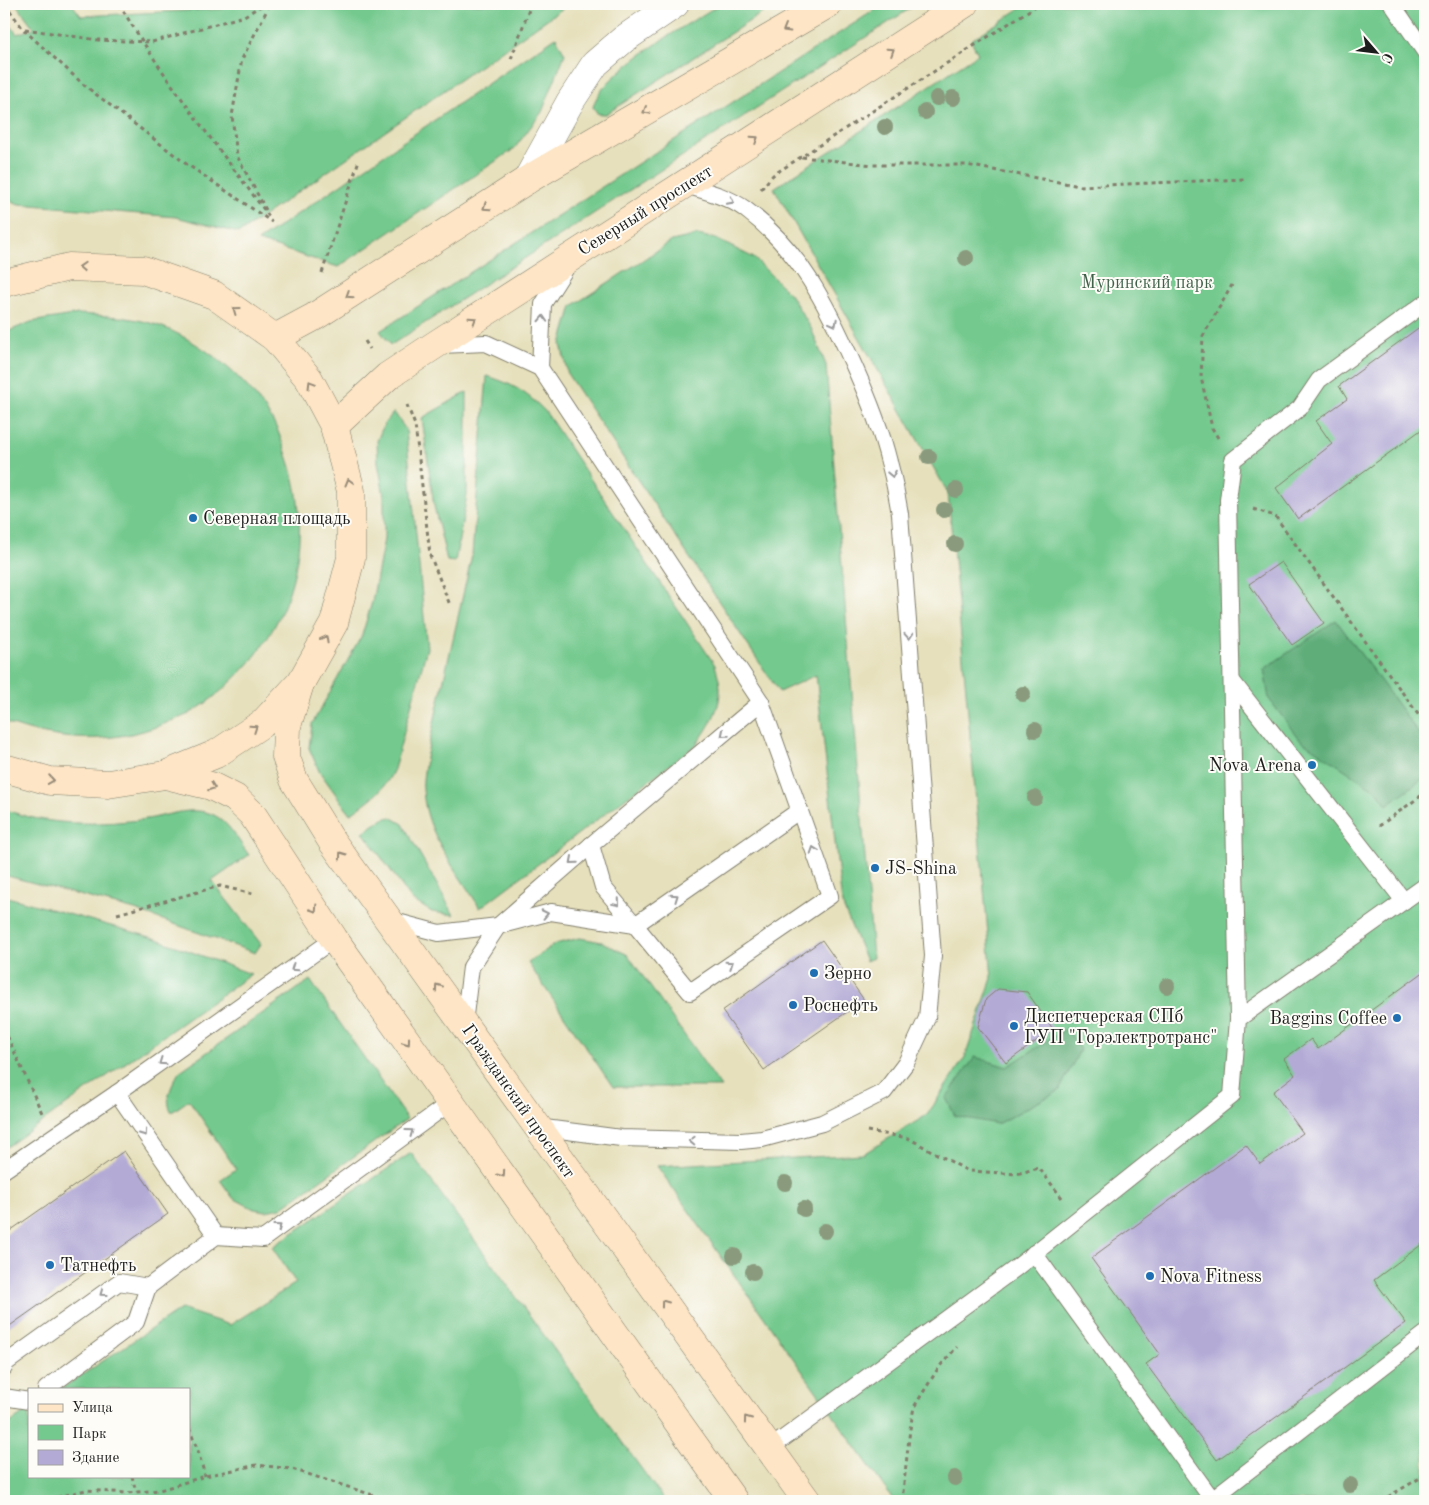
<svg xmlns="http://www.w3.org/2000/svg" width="1429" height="1505" font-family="'Old Standard TT',serif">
	<rect width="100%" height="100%" fill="#fdfcf7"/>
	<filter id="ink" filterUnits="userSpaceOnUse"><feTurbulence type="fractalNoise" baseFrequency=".02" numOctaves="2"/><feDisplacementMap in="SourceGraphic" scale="10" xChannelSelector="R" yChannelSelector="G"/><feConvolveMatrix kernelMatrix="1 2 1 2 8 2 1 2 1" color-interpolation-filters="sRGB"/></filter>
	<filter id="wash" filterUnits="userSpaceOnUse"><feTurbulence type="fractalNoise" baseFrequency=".0096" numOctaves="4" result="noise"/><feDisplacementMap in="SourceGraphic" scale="20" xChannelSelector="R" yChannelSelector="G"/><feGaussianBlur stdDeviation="1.12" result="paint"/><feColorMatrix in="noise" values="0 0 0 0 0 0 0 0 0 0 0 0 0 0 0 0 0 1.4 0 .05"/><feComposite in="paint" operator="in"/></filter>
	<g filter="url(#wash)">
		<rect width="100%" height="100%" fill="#e6e0bc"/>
		<g fill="#73c98e" stroke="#487255">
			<path d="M16,4h56l9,12 142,-7 4,-5h342l-330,229 -63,-16 -157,-13 -15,-5v-183l13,18 17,-6z"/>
			<path d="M720,4h56l-170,110h-8l-5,-7c8,-35 96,-83 127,-103z"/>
			<path d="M884,4h33l-526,341 -11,-14z"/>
			<path d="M1027,4h398v1497h-531l-237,-335 206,-12 64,-39 38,-58 27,-79 -44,-485 -174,-305 204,-134 -7,-14z"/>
			<path d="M556,37l9,17 -23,58 -28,37 -176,118 -80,-26z"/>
			<path d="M698,235l18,4 38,19 36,36 21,34 15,37 47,593 -7,3 -24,-57 -26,-229 -37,17 -211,-317 -7,-31 11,-38 100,-65z"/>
			<path d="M78,314c32,2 64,3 94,17 42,20 80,53 103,94 4,7 6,15 9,22 30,75 16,160 -39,221 -16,17 -35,34 -56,46 -8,4 -17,6 -25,10 -53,21 -108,18 -160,-2v-389l27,-11z"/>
			<path d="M487,376c26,8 39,16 58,35l170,254c2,7 5,16 5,23 1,21 -12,41 -24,57l-216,163c-23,-37 -55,-74 -57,-119 -1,-10 2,-21 3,-31l46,-203z"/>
			<path d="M467,392v103l-12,67 -8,-1 -13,-55 -12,-88z"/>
			<path d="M394,412l12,18 21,218 -33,121c-9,22 -26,32 -44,45l-31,-43 -10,-23 3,-24 50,-89 10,-33 12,-63v-43l-6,-34 -1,-21 7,-17z"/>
			<path d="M4,809c42,17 90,16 135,11 25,-2 51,-16 75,-5 15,7 25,27 35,40l-37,26 49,63 -6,9 -120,-43 -131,-35z"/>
			<path d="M391,817l12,7 51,91 -22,-3 -20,-12 -49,-68 20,-13z"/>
			<path d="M4,896l150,42 97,36 -247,175z"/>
			<path d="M580,938l22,4 26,13 93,132h-108l-85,-124 27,-19z"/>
			<path d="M310,980l97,139 -126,89 -15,3 -12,-2 -21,-11 -13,-18 16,-11 -47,-69 -17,12c-9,-12 1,-29 7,-40z"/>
			<path d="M411,1153l254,348h-661v-74l25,-17v66h160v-87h-128l120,-80 49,16 66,-42 -24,-36z"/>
		</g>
		<g fill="#5ead79" stroke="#3d644a">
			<path d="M1336,620l89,122v35l-38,28 -9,-13 -79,-53 -30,-40 -5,-30z"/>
			<path d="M1067,1028l13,22 -21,41 -62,33 -42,-8 -9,-18 29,-41 32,10z"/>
		</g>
		<g id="blocks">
			<g fill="#b3aad6">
				<path d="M1425,323v104l-127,92 -22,-31 56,-44 -16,-23 31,-22 -8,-13z"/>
				<path d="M1281,562l43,61 -32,22 -43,-61z"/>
				<path d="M822,940l42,60 -100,70 -42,-59z"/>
				<path d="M1425,971v271l-51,38 32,43 -189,137 -71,-96 14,-10 -69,-96 155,-113 14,19 43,-31 -30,-41 22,-17 -11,-16 27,-20 7,10z"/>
				<path d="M998,989l29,3 26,37 -47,34 -28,-36 8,-28z"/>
				<path d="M124,1151l44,63 -164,116v-95z"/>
			</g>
		</g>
	</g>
	<g filter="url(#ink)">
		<use href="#blocks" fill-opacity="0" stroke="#817e6c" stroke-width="1"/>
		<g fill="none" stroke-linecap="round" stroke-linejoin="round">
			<defs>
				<g id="service">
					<path d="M1392,4l33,48"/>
					<path d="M540,368l3,-64 25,-39"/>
					<path d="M1232,681l172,220"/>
					<path d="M591,845l12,42 32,38 165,-115"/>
					<path d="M390,920l49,13 59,-7 53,-14 84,13 55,67 140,-96 -69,-194 -221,-334 -54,-25 -45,2"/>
					<path d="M1238,1019l-10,-519 5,-40 67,-52 19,-28 106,-77"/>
					<path d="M464,1023l7,-56 27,-41 93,-81 170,-143"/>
					<path d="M117,1093l99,143"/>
					<path d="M537,1127l84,11 120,3 21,-2 60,-16 62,-31 22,-29 21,-45 6,-62 -33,-442c-3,-17 -6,-35 -11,-52 -8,-33 -21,-65 -35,-96 -27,-61 -54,-116 -109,-157 -18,-13 -40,-18 -60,-24"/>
					<path d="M4,1170l113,-77 217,-154"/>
					<path d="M1034,1253l178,246 213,-165"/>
					<path d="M4,1368l2,-5 113,-81 29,5"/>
					<path d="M46,1389l90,-67 12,-35 68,-51 47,3 188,-137"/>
					<path d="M4,1397l25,4"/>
					<path d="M769,1449l247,-181 216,-172 6,-77 187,-133"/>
				</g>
				<path id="minor" d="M527,180l43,-78 25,-38 29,-25 51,-35"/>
				<g id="secondary">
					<path d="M4,283l65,-16 74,3 71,25 61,43 34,41 25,47 17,65v67l-17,65 -33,59 -38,41 -47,31 -51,21 -57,9 -58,-3 -46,-13"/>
					<path d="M275,338l39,-21 213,-137 301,-176"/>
					<path d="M334,426l54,-50 47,-31 529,-341"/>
					<path d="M299,687l-12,39 -1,31 8,23 37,60 476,661"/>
					<path d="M165,775l46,11 24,12 17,16 82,125 400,562"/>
				</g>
			</defs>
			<use href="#service" stroke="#817e6c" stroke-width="18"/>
			<use href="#minor" stroke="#817e6c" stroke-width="29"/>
			<use href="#secondary" stroke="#817e6c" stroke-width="29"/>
			<g stroke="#817e6c" stroke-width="3" stroke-dasharray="4 4" stroke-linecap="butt">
				<path d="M5,4l18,25 61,56 101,78 87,59"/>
				<path d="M119,4c45,75 100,145 152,215"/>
				<path d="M25,29l73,11 54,2 92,-26 20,-12"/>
				<path d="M511,59l20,-55"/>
				<path d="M802,157l71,8h93l114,21 166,-7"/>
				<path d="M761,189l12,-14 266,-171"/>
				<path d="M266,210l-29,-54 -5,-40 10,-57 28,-55"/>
				<path d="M322,273l37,-113"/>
				<path d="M365,341l5,8"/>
				<path d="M407,405l8,20 15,130 20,50"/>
				<path d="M1218,438l-6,-10 -11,-51 2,-41 29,-51"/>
				<path d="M1253,509l22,7 150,208"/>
				<path d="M1379,826l46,-33"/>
				<path d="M117,914l103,-28 33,8"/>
				<path d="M4,1029l38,84"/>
				<path d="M867,1131l41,7 60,33 48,3 23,-6 23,30"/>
				<path d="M189,1428l9,23 7,25"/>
				<path d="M132,1476l4,16"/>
				<path d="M42,1501l44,-11 40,3 34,-3 45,-14 52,-11 35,4 87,28 25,4"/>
				<path d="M902,1501l8,-72 4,-22 25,-40 18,-20"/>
				<path d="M1381,1501l44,-26"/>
			</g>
			<use href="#service" stroke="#fff" stroke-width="16"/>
			<use href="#minor" stroke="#fff" stroke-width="28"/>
			<use href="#secondary" stroke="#fde5c5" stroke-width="28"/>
		</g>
		<g fill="#8a9a7d">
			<circle cx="937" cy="98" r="8"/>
			<circle cx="953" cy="98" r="8"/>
			<circle cx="925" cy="112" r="8"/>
			<circle cx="885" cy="127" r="8"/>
			<circle cx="966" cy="258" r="8"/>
			<circle cx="929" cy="457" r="8"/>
			<circle cx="956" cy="490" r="8"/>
			<circle cx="944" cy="510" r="8"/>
			<circle cx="955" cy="544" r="8"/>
			<circle cx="1023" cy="694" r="8"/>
			<circle cx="1035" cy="730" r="8"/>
			<circle cx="1035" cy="798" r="8"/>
			<circle cx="1167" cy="986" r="8"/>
			<circle cx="785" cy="1183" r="8"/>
			<circle cx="804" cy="1209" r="8"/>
			<circle cx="825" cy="1231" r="8"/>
			<circle cx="734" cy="1256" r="8"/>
			<circle cx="753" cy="1272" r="8"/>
			<circle cx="955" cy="1478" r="8"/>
			<circle cx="1350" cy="1485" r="8"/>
		</g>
		<defs><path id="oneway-chevron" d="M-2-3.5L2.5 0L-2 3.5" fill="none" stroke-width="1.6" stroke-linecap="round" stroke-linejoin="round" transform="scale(1.25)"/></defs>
		<g stroke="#988b79">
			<use href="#oneway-chevron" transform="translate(786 29) rotate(150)"/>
			<use href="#oneway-chevron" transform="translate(891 51) rotate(-33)"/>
			<use href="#oneway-chevron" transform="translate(646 111) rotate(150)"/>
			<use href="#oneway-chevron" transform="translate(755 139) rotate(-33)"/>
			<use href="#oneway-chevron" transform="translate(486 207) rotate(147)"/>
			<use href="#oneway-chevron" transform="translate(82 267) rotate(-177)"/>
			<use href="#oneway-chevron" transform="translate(349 295) rotate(147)"/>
			<use href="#oneway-chevron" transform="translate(236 310) rotate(-144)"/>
			<use href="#oneway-chevron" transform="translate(473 320) rotate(-33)"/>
			<use href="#oneway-chevron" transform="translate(311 384) rotate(-121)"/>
			<use href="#oneway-chevron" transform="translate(349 482) rotate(-105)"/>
			<use href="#oneway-chevron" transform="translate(325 639) rotate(-61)"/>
			<use href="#oneway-chevron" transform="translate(254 728) rotate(-34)"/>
			<use href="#oneway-chevron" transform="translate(51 780) rotate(9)"/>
			<use href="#oneway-chevron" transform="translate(212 787) rotate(21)"/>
			<use href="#oneway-chevron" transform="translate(342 855) rotate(-126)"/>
			<use href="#oneway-chevron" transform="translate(314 909) rotate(57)"/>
			<use href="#oneway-chevron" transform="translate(438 987) rotate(-126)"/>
			<use href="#oneway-chevron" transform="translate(407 1042) rotate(54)"/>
			<use href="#oneway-chevron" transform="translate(502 1174) rotate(55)"/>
			<use href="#oneway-chevron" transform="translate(664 1303) rotate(-126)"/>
			<use href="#oneway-chevron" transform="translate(747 1419) rotate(-126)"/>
		</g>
		<g stroke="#999">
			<use href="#oneway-chevron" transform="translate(731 201) rotate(27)"/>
			<use href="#oneway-chevron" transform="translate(543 319) rotate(-87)"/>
			<use href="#oneway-chevron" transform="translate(834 323) rotate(62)"/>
			<use href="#oneway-chevron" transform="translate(892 474) rotate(79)"/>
			<use href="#oneway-chevron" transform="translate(909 636) rotate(86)"/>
			<use href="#oneway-chevron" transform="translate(724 734) rotate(140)"/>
			<use href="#oneway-chevron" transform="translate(814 850) rotate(-109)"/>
			<use href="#oneway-chevron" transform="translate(573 861) rotate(139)"/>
			<use href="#oneway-chevron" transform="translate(675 897) rotate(-35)"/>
			<use href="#oneway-chevron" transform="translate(617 903) rotate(50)"/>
			<use href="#oneway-chevron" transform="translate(545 914) rotate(-12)"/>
			<use href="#oneway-chevron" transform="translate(730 964) rotate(-34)"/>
			<use href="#oneway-chevron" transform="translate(294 968) rotate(145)"/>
			<use href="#oneway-chevron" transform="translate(162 1062) rotate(145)"/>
			<use href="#oneway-chevron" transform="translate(410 1132) rotate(-36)"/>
			<use href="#oneway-chevron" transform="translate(144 1133) rotate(55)"/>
			<use href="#oneway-chevron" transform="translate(692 1141) rotate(-178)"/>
			<use href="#oneway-chevron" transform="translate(278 1227) rotate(-36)"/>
			<use href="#oneway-chevron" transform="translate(103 1293) rotate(144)"/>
		</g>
	</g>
	<g fill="#1f6fb2" stroke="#fdfcf7" stroke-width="2">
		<circle cx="193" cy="518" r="5"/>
		<circle cx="1312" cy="765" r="5"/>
		<circle cx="875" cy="868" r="5"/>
		<circle cx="814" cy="973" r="5"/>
		<circle cx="793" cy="1005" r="5"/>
		<circle cx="1397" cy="1018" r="5"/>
		<circle cx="1014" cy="1026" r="5"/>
		<circle cx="50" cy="1265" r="5"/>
		<circle cx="1150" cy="1276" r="5"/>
	</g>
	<g text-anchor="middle" stroke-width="4" stroke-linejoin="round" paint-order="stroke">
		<g font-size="18" fill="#1c1c1c" stroke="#fdfcf7">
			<text transform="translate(645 210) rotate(-32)" y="6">Северный проспект</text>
			<text transform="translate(519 1101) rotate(55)" y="6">Гражданский проспект</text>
		</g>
		<g font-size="18" fill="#3f614a" stroke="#fdfcf7">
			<text x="1147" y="288">Муринский парк</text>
		</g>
		<g font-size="18" fill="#1c1c1c" stroke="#fdfcf7" text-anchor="start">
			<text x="203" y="524">Северная площадь</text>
			<text x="1302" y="771" text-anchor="end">Nova Arena</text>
			<text x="885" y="874">JS-Shina</text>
			<text x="824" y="979">Зерно</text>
			<text x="803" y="1011">Роснефть</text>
			<text x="1024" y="1022">Диспетчерская СПб<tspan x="1024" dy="21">ГУП "Горэлектротранс"</tspan></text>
			<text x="1387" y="1024" text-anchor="end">Baggins Coffee</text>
			<text x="60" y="1271">Татнефть</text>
			<text x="1160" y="1282">Nova Fitness</text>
		</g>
	</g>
	<rect width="1429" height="1505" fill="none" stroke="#fdfcf7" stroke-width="20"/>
	<rect x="28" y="1388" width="162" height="90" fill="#fdfcf7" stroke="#a3a29f"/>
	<rect x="38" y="1404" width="25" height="8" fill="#fde5c5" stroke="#a3a29f"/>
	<text x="72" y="1412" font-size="15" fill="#1c1c1c">Улица</text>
	<rect x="38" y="1425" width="25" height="15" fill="#73c98e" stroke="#a3a29f"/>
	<text x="72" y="1438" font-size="15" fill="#1c1c1c">Парк</text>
	<rect x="38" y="1450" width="25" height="15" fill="#b3aad6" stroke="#a3a29f"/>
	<text x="72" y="1462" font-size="15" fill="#1c1c1c">Здание</text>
	<g transform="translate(1376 52) rotate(118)" stroke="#fdfcf7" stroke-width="4" paint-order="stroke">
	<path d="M0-4L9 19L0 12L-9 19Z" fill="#1c1c1c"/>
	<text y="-8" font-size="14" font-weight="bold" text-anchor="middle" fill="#1c1c1c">С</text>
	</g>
</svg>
